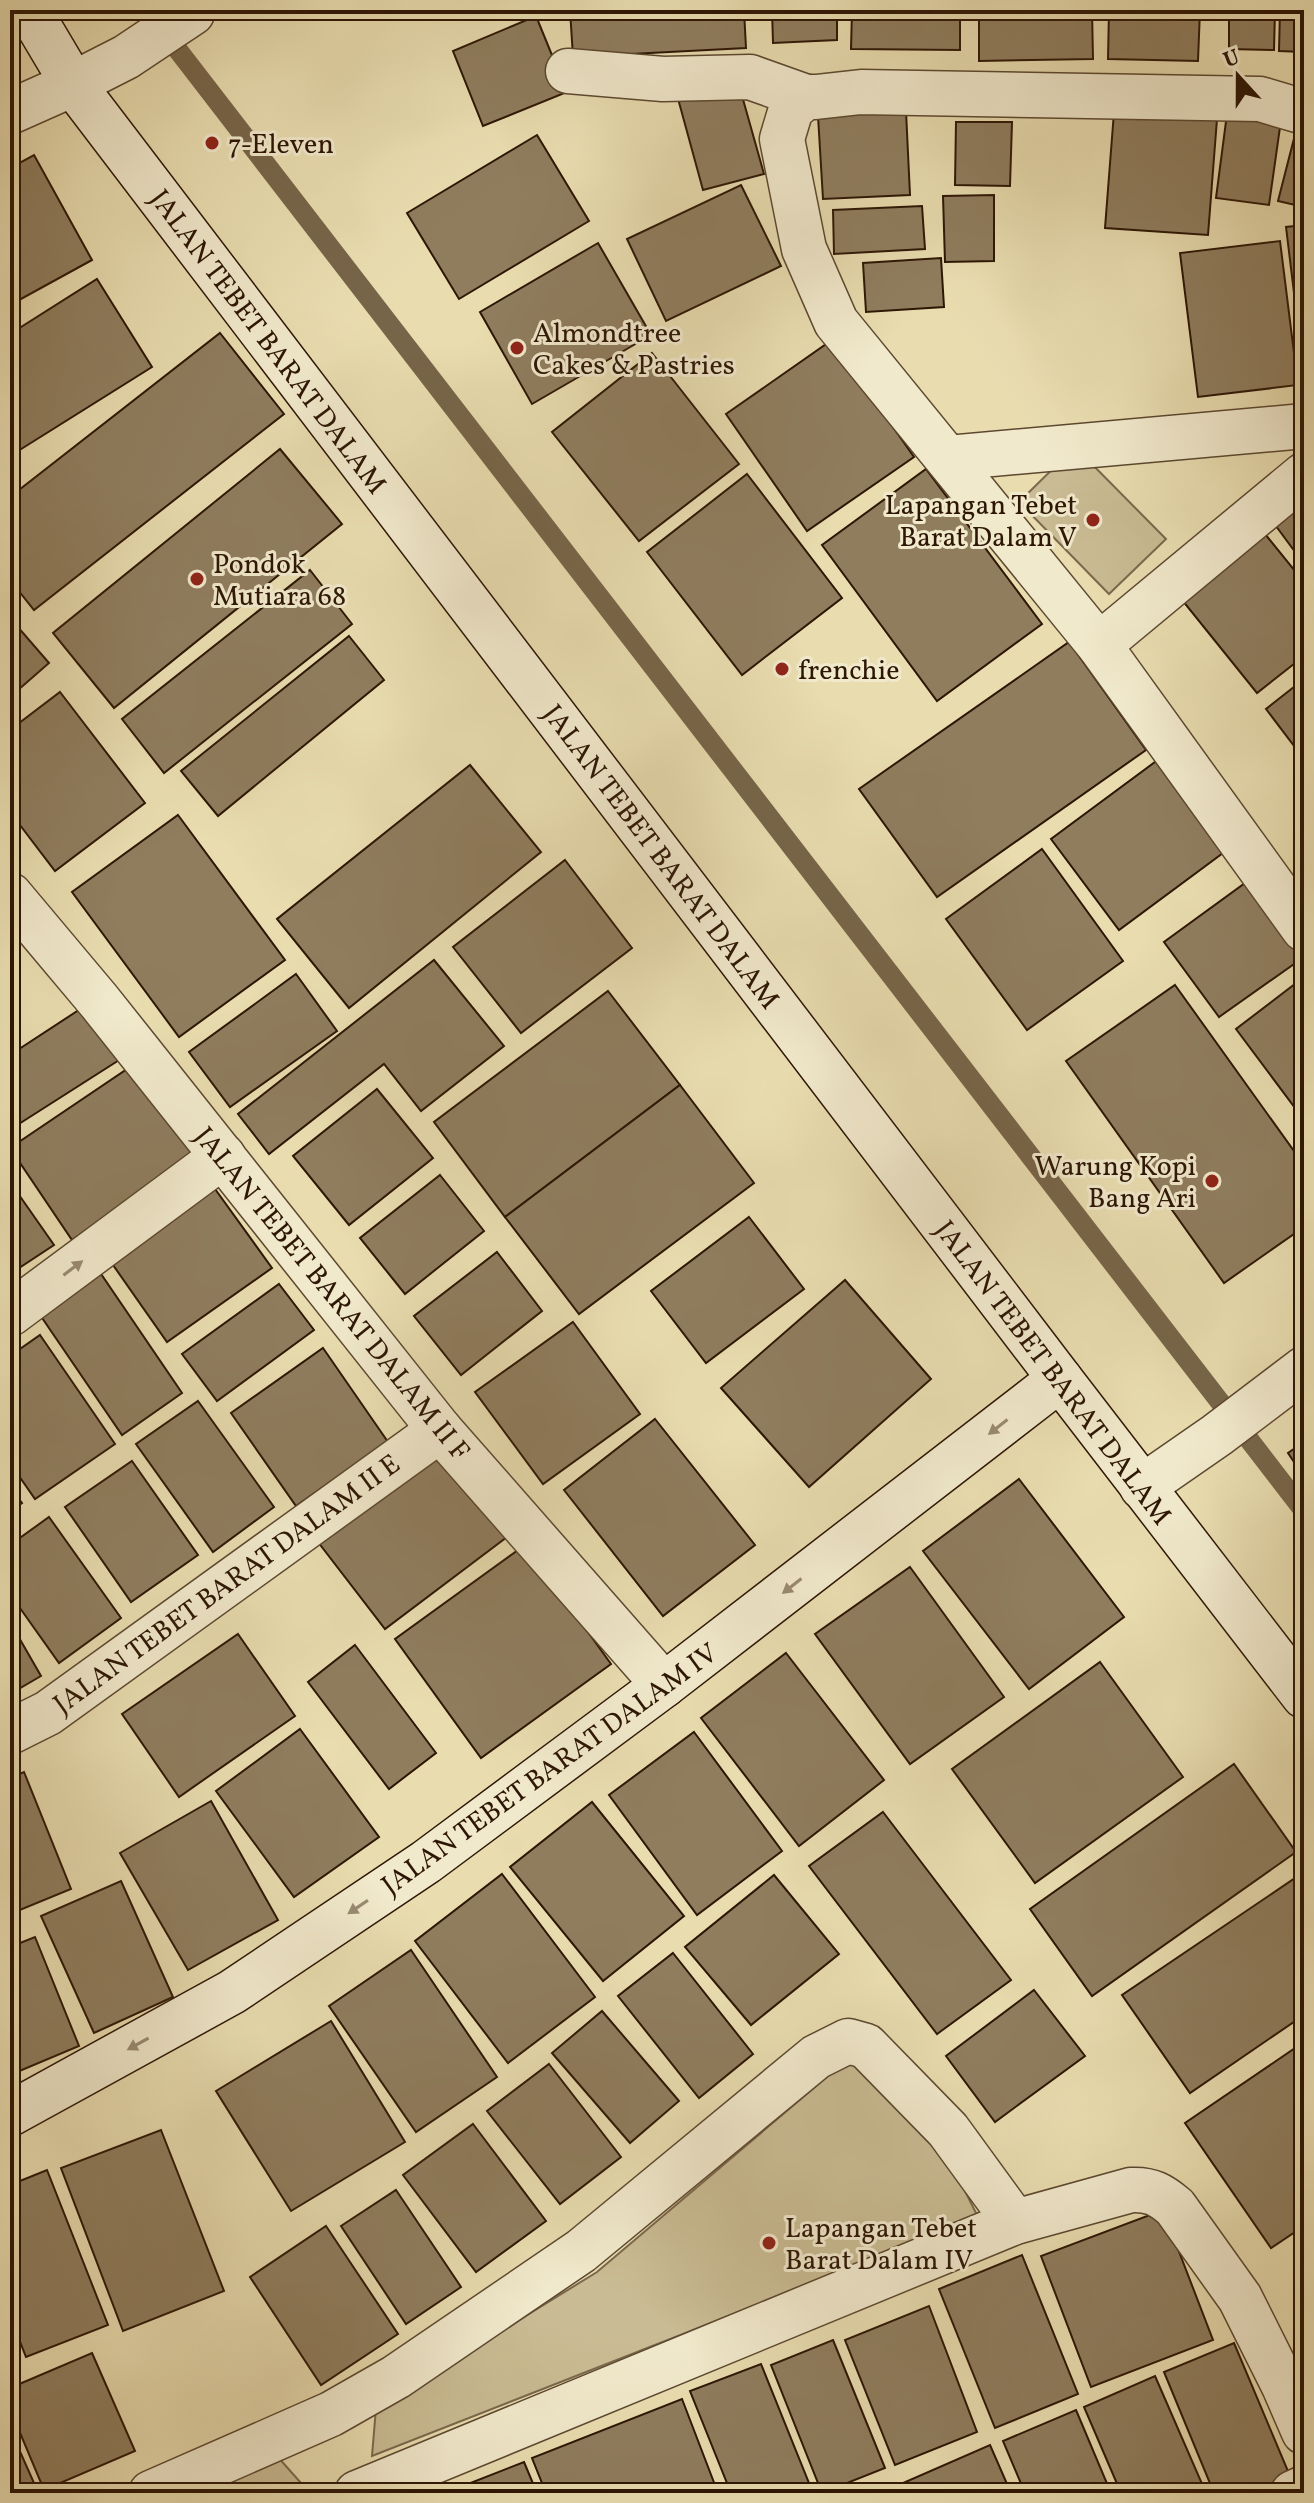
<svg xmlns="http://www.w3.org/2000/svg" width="1314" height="2503" font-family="Vollkorn,serif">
	<rect width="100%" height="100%" fill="#e9ddb0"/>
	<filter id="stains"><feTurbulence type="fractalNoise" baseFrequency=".0025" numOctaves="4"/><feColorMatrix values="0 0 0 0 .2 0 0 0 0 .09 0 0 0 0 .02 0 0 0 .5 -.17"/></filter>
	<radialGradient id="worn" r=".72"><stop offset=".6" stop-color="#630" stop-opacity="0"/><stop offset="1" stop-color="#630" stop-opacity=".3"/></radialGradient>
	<g fill="#c9bb93" stroke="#7b684c" stroke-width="2">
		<path d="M1075,447l91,92 -57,55 -90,-92z"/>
		<path d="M854,2054l84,83 39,78 -294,119 -311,122 4,-48 221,-136z"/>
		<path d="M277,2456l32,36 -116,1z"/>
	</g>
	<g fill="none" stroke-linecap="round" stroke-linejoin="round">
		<path stroke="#776549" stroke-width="20" d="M147,10l1157,1501"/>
	</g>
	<g fill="#8f7d5e" stroke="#2d1605" stroke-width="2">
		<path d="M405,10h74l-73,9z"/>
		<path d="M570,10h174l2,38 -173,9z"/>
		<path d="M772,10h65v30l-64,3z"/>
		<path d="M852,10h108v40l-109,-1z"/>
		<path d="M979,10h113l1,49 -114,2z"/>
		<path d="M1109,10h91l-2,51 -90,-2z"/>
		<path d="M1229,10h46l-1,40 -45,-1z"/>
		<path d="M1280,10h24v42l-25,-1z"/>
		<path d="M536,16l31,76 -84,34 -30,-75z"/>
		<path d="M737,78l27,96 -61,16 -26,-95z"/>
		<path d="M1115,99l103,7 -10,129 -103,-7z"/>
		<path d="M1228,106l54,7 -13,92 -53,-7z"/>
		<path d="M906,111l4,84 -87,4 -5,-83z"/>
		<path d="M1299,119l5,1v87l-26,-6z"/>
		<path d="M956,122h56l-2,64 -55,-1z"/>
		<path d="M537,135l52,86 -130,78 -52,-86z"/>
		<path d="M34,155l58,105 -82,45v-137z"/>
		<path d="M741,185l40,81 -115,55 -39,-82z"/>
		<path d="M994,195v66l-49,1 -2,-66z"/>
		<path d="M922,206l3,43 -91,5 -1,-44z"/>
		<path d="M1304,225v134h-2l-16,-132z"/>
		<path d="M1280,241l18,144 -100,12 -18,-144z"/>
		<path d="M598,243l53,92 -119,69 -52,-92z"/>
		<path d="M941,258l3,49 -78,5 -3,-49z"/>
		<path d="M97,279l55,88 -142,89v-122z"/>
		<path d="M220,333l64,81 -250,196 -24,-30v-83z"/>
		<path d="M832,340l82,117 -107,74 -81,-117z"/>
		<path d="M652,353l87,111 -100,77 -87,-109z"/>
		<path d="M280,449l62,75 -228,184 -61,-75z"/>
		<path d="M926,469l116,155 -105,77 -115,-156z"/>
		<path d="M747,474l95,124 -100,77 -95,-123z"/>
		<path d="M1304,500v64l-31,-42z"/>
		<path d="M1261,529l43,53v74l-47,37 -79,-98z"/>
		<path d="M310,570l42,54 -188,149 -42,-54z"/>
		<path d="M10,618l39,45 -39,34z"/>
		<path d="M349,636l35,44 -166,136 -37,-45z"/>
		<path d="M1069,642l77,108 -209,147 -78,-108z"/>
		<path d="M1304,679v80l-38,-50z"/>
		<path d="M60,692l85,111 -90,68 -45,-59v-82z"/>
		<path d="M1159,759l68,91 -108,80 -68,-91z"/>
		<path d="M470,765l71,87 -192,156 -72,-89z"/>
		<path d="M178,815l107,145 -106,77 -107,-145z"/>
		<path d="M1042,849l81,112 -96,69 -81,-111z"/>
		<path d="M565,860l67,88 -111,85 -68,-86z"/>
		<path d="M1252,878l52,72v7l-85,60 -55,-75z"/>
		<path d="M434,960l70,86 -83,65 -37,-47 -115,90 -31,-40z"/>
		<path d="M296,974l41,57 -107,76 -41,-55z"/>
		<path d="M1304,977v143l-68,-91z"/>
		<path d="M1175,985l129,180v62l-80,56 -158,-222z"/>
		<path d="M608,991l72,94 -175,132 -71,-95z"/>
		<path d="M91,1002l36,53 -116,74 -1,-74z"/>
		<path d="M142,1059l62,93 -132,88 -62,-92z"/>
		<path d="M680,1085l74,98 -175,131 -74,-97z"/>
		<path d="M377,1089l56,69 -84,67 -56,-69z"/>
		<path d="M440,1175l44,56 -79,63 -45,-56z"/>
		<path d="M10,1182l44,63 -44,29z"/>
		<path d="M210,1182l62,86 -105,74 -61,-87z"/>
		<path d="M749,1217l55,72 -98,74 -55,-72z"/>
		<path d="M497,1252l45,59 -81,64 -47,-59z"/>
		<path d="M97,1268l85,125 -60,42 -86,-126z"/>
		<path d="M845,1280l86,99 -122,108 -88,-99z"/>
		<path d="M279,1284l35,46 -97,71 -35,-47z"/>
		<path d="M573,1322l67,92 -97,70 -68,-92z"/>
		<path d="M40,1335l75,109 -80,55 -25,-36v-107z"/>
		<path d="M323,1348l65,94 -92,64 -65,-93z"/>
		<path d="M198,1401l76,106 -61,45 -77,-108z"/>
		<path d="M655,1419l100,126 -92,71 -99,-126z"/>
		<path d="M1304,1442v35l-16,-24z"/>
		<path d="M443,1447l68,87 -126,95 -67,-87z"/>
		<path d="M132,1461l66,94 -67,47 -66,-95z"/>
		<path d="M1019,1479l105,138 -95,72 -106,-138z"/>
		<path d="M10,1487l12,16 -12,9z"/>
		<path d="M49,1517l72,101 -62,45 -49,-69v-49z"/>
		<path d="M525,1545l86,119 -130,94 -86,-119z"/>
		<path d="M910,1567l94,130 -94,67 -95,-130z"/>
		<path d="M10,1622l31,54 -31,18z"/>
		<path d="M238,1634l57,82 -116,81 -57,-83z"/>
		<path d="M355,1645l81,108 -47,36 -81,-107z"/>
		<path d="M786,1653l98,127 -85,66 -98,-128z"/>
		<path d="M1100,1662l83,115 -148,106 -83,-114z"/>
		<path d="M300,1729l79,108 -85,60 -78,-106z"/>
		<path d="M694,1732l88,119 -85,64 -88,-120z"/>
		<path d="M1234,1764l62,88 -204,144 -62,-87z"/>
		<path d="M24,1772l47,117 -61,25v-136z"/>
		<path d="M211,1801l67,119 -90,50 -68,-117z"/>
		<path d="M592,1802l92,114 -81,65 -93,-114z"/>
		<path d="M883,1812l128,168 -74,54 -128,-168z"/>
		<path d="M1304,1872v143l-114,78 -68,-98z"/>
		<path d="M502,1874l93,123 -87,66 -93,-122z"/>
		<path d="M774,1875l65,79 -88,71 -66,-78z"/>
		<path d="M121,1881l52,116 -79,36 -53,-117z"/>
		<path d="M35,1937l44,109 -69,29v-128z"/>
		<path d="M411,1950l86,127 -81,55 -87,-126z"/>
		<path d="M673,1953l80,101 -54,44 -81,-102z"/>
		<path d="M1034,1990l51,66 -90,66 -49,-66z"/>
		<path d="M602,2011l77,90 -49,42 -78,-90z"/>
		<path d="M331,2021l74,121 -114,69 -75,-120z"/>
		<path d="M1304,2042v184l-33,22 -86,-125z"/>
		<path d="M549,2064l72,93 -61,47 -73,-93z"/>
		<path d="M473,2124l73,97 -70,51 -73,-97z"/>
		<path d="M161,2130l63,161 -101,40 -62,-163z"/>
		<path d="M47,2170l61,155 -82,32 -16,-41v-131z"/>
		<path d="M396,2190l65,97 -55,37 -65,-98z"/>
		<path d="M1163,2210l50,130 -122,47 -50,-131z"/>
		<path d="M326,2226l72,108 -77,51 -71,-108z"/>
		<path d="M1022,2255l56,139 -83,34 -56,-139z"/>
		<path d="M929,2306l48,126 -82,33 -50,-125z"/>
		<path d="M833,2340l52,128 -63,25 -51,-128z"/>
		<path d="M1234,2343l56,133 -42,17h-34l-50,-121z"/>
		<path d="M92,2353l43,98 -91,39 -34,-81v-21z"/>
		<path d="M761,2364l52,129h-82l-41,-102z"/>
		<path d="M1155,2376l51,117h-85l-37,-86z"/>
		<path d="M682,2399l36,94h-172l-14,-35z"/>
		<path d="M1076,2410l35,83h-86l-22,-52z"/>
		<path d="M10,2429l28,63 -2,1h-26z"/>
		<path d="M990,2445l21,48h-104l-4,-10z"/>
		<path d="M524,2462l13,31h-92z"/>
	</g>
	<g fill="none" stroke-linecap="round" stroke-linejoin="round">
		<defs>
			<g id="street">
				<path d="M568,71l95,8 87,-2 56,20"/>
				<path d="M10,112l63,-28 53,-27 66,-44 1,-3"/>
				<path d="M1304,112l-44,-13 -399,-7 -45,5h-10l-15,12 -9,30 22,110 32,73 263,323 205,284"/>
				<path d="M948,458l356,-32"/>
				<path d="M1099,645l205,-170"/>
				<path d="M10,895l89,106 341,429 224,255"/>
				<path d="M10,1314l213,-158"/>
				<path d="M1142,1487l75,-52 87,-66"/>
				<path d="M10,1732l38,-19 392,-283"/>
				<path d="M151,2493l180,-79 65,-37 185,-126 235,-194 32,-16 18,5 82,84 67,92"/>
				<path d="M357,2493l658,-271 116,-32c20,-1 30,5 44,17l65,91 44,88 20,46"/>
				<path d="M1293,2493l11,-5"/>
			</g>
			<g id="secondary">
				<path d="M29,10l44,74 987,1295 244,317"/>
				<path d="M10,2114l222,-122 194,-130 238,-177 396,-306"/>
			</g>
		</defs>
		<use href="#street" stroke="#5c4830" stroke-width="47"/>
		<use href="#secondary" stroke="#2d1605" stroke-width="47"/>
		<use href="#street" stroke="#f1e9cc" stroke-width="44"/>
		<use href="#secondary" stroke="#f1e9cc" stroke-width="44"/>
	</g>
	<defs><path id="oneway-solid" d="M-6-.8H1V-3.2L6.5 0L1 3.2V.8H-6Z" transform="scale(2)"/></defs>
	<g fill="#998a72">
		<use href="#oneway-solid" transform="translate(73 1268) rotate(-37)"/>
		<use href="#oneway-solid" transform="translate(998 1427) rotate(142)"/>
		<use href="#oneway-solid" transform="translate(792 1586) rotate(142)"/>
		<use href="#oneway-solid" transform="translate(358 1907) rotate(146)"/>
		<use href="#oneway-solid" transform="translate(138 2044) rotate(151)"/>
	</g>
	<g fill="#8f2418" stroke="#f1e9cc" stroke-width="3">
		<circle cx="212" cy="143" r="8"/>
		<circle cx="517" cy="348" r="8"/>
		<circle cx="1093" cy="520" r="8"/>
		<circle cx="197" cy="579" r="8"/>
		<circle cx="782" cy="669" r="8"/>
		<circle cx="1212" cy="1181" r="8"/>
		<circle cx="769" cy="2243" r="8"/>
	</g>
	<g text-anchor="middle" stroke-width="6" stroke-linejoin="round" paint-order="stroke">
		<g font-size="28" fill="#2d1605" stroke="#f1e9cc" text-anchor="start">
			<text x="228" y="153">7-Eleven</text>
			<text x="533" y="342">Almondtree<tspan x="533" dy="32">Cakes &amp; Pastries</tspan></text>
			<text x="1077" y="514" text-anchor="end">Lapangan Tebet<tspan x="1077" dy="32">Barat Dalam V</tspan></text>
			<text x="213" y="573">Pondok<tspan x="213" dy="32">Mutiara 68</tspan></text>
			<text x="798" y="679">frenchie</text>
			<text x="1196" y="1175" text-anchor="end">Warung Kopi<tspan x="1196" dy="32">Bang Ari</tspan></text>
			<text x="785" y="2237">Lapangan Tebet<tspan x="785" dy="32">Barat Dalam IV</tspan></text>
		</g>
		<g font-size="28" fill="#2d1605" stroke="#f1e9cc">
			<text transform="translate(269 341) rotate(53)" y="10">JALAN TEBET BARAT DALAM</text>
			<text transform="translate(662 856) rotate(53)" y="10">JALAN TEBET BARAT DALAM</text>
			<text transform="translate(333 1293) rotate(51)" y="10">JALAN TEBET BARAT DALAM II F</text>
			<text transform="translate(1054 1372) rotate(53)" y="10">JALAN TEBET BARAT DALAM</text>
			<text transform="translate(226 1583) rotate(-36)" y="10">JALAN TEBET BARAT DALAM II E</text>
			<text transform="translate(549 1768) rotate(-36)" y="10">JALAN TEBET BARAT DALAM IV</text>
		</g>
	</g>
	<rect width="1314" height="2503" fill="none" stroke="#e9ddb0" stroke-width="40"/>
	<rect x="12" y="12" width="1290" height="2479" fill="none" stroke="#2d1605" stroke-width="4"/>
	<rect x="20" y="20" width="1274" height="2463" fill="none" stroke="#2d1605" stroke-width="2"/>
	<g transform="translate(1238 76) rotate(339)" stroke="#f1e9cc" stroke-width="6" paint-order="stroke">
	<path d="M0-6L14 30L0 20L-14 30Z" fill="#2d1605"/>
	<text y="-12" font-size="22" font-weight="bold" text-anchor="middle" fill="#2d1605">U</text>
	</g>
	<rect width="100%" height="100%" filter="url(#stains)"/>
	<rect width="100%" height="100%" fill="url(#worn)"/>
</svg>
